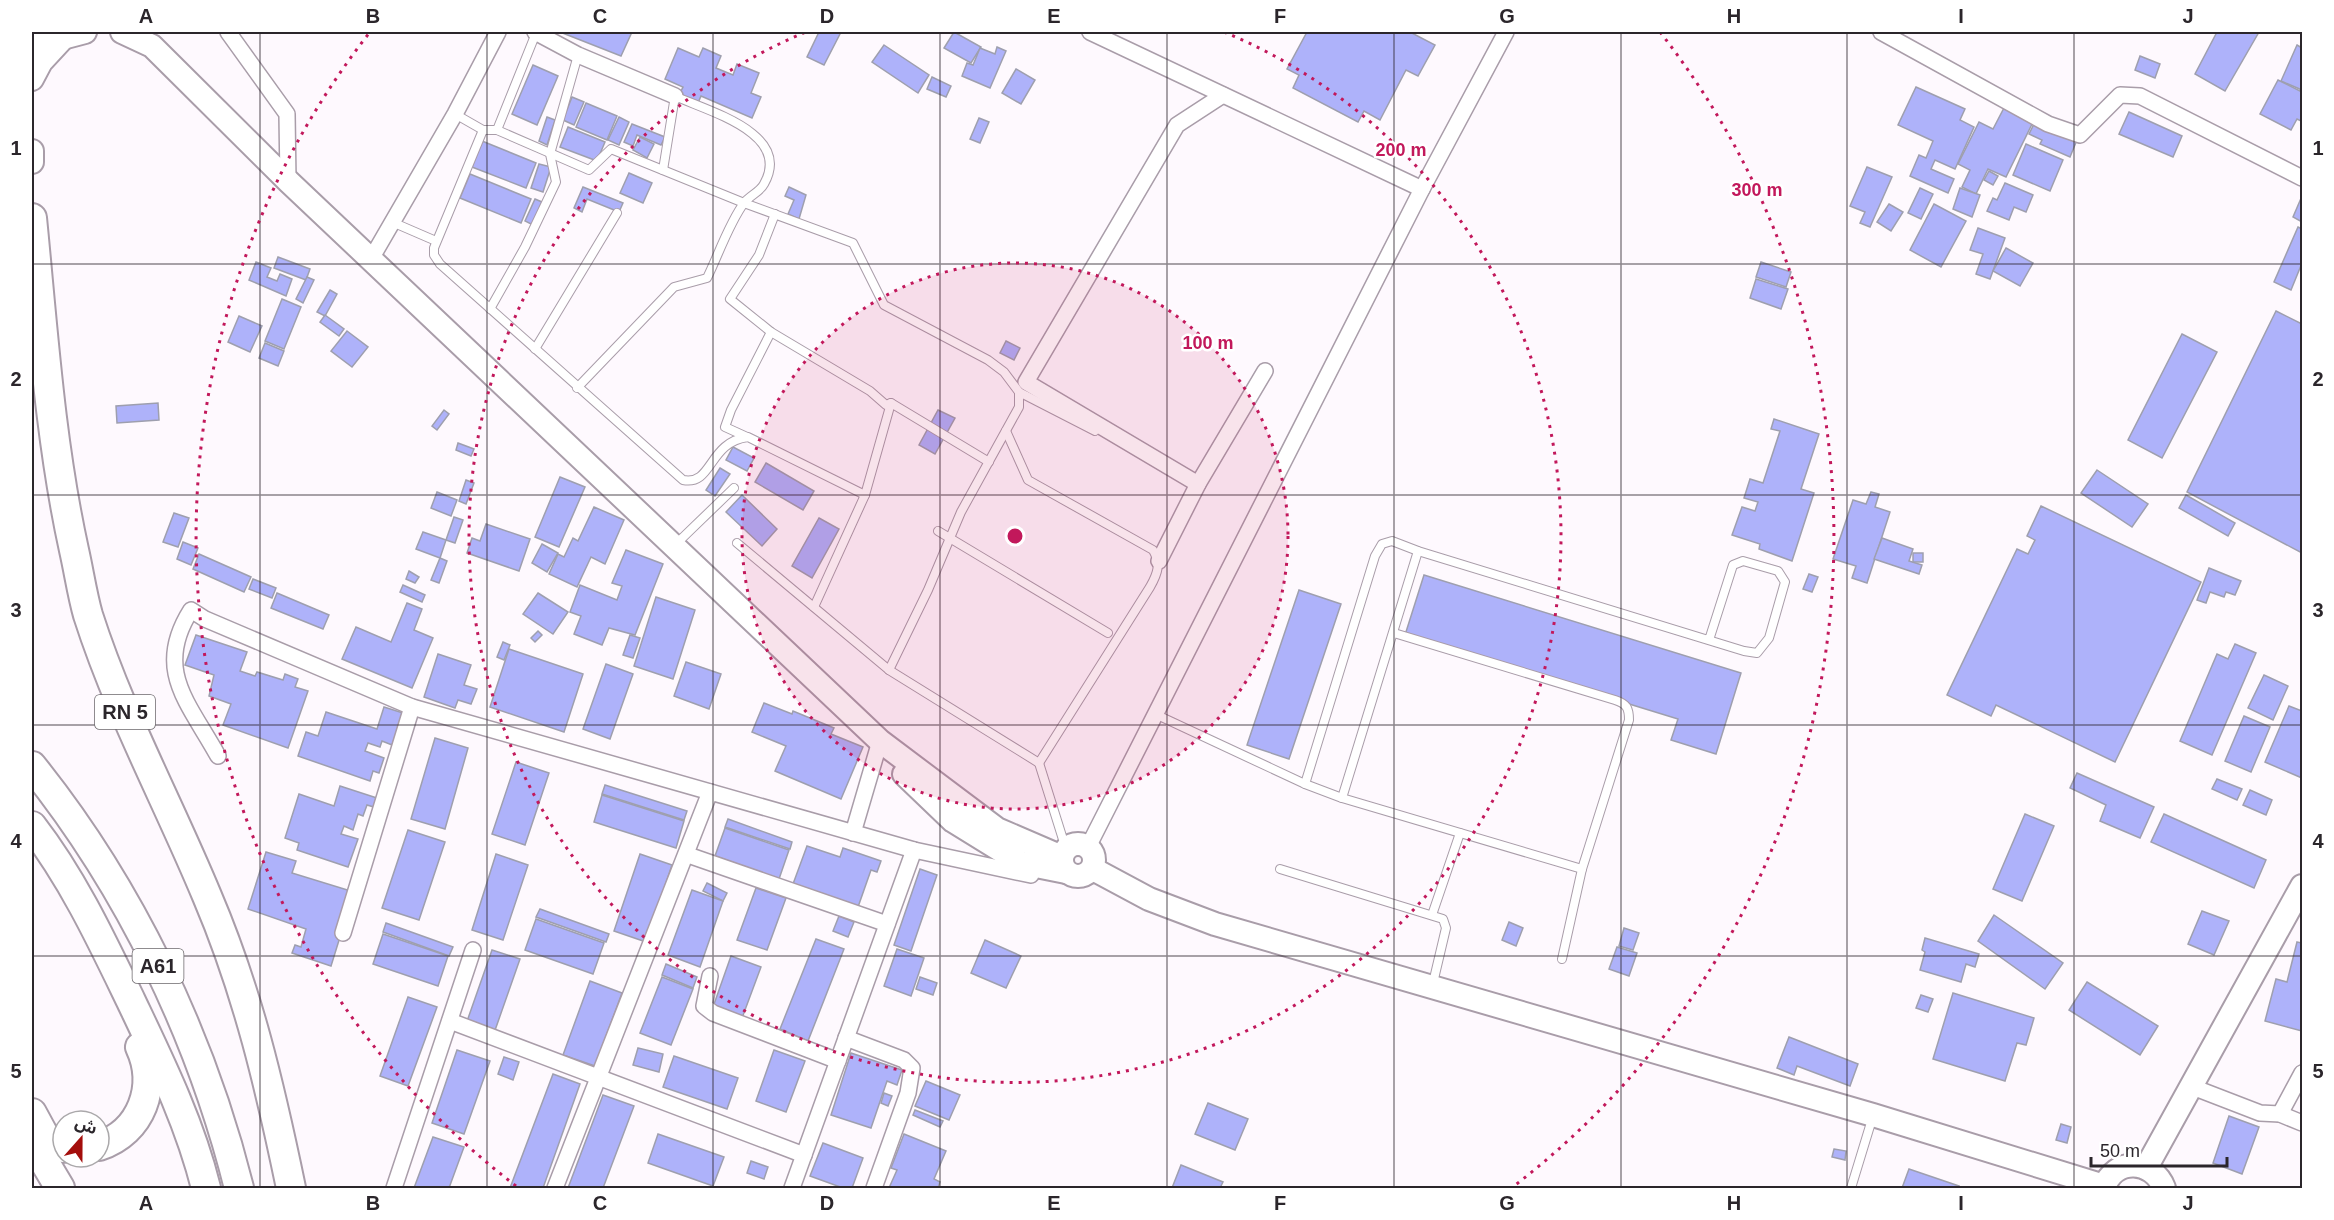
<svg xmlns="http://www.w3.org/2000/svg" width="2334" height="1220" font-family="Arial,'Noto Sans Arabic',sans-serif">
	<rect width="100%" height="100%" fill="#fef9fe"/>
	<g fill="#aeb2fa" stroke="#9e9fae" stroke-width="1.5">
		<path d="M560,32h72l-11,24z"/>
		<path d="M819,32h22l-17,33 -17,-8z"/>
		<path d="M954,32l27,15 -10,16 -27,-15z"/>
		<path d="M1307,32h103l25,13 -17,31 -12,-6 -26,50 -16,-9 -6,11 -65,-34 6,-13 -12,-6z"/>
		<path d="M2217,32h42l-34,59 -30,-17z"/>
		<path d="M884,45l45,30 -11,18 -46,-31z"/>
		<path d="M2297,45l5,3v42l-21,-9z"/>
		<path d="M997,47l9,4 -16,37 -28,-12 5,-13 6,2 7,-17 15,6z"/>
		<path d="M678,48l21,9 4,-9 18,8 -5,12 17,7 4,-11 22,9 -8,20 10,4 -9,21 -51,-22 -3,7 -19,-8 4,-8 -18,-8z"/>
		<path d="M2140,56l20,8 -5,14 -20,-8z"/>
		<path d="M533,65l25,11 -21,49 -25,-11z"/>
		<path d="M1016,69l19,11 -14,24 -19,-11z"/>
		<path d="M932,77l19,9 -5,11 -19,-8z"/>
		<path d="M2278,80l24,12v26l-1,3 -4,-2 -6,11 -31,-16z"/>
		<path d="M1916,87l49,22 -5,11 14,7 -19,42 -20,-9 -4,9 23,10 -6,14 -38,-17 9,-21 7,3 7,-17 -35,-16z"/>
		<path d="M572,97l12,5 -10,23 -11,-5z"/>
		<path d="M586,103l31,13 -10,24 -31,-13z"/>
		<path d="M2005,106l29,14 -28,57 -18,-8 -12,25 -14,-7 8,-17 -12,-6 21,-42 14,7z"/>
		<path d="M2129,112l53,24 -9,21 -54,-23z"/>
		<path d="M547,117l8,3 -8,25 -8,-4z"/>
		<path d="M619,117l10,5 -10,23 -11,-5z"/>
		<path d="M979,118l10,4 -9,21 -10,-4z"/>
		<path d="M2035,122l42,18 -7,17 -30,-13 2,-4 -13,-6z"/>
		<path d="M632,124l33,13 -4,8 -24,-10 -4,11 -9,-4z"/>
		<path d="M568,127l37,15 -8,19 -37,-14z"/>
		<path d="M640,137l14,7 -7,14 -14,-8z"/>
		<path d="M482,141l54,22 -10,25 -54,-21z"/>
		<path d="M2026,144l37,16 -13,31 -37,-16z"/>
		<path d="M539,164l12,3 -8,25 -12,-4z"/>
		<path d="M1867,167l25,10 -22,50 -10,-4 5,-11 -15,-6z"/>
		<path d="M1989,171l9,5 -5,9 -9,-5z"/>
		<path d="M629,173l23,10 -9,20 -23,-10z"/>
		<path d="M470,174l61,25 -10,24 -61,-25z"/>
		<path d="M2005,183l28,12 -7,17 -12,-5 -5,13 -22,-9 6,-13 4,2z"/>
		<path d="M583,187l40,16 -4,9 -32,-13 -5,13 -8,-4z"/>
		<path d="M789,187l17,8 -7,24 -11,-5 6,-14 -9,-4z"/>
		<path d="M1920,188l13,6 -12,25 -13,-6z"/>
		<path d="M1960,188l20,7 -8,22 -19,-8z"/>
		<path d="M2302,196v26l-9,-5z"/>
		<path d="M535,199l7,3 -9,23 -8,-4z"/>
		<path d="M1889,204l14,8 -12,19 -14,-9z"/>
		<path d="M1934,204l32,17 -25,46 -31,-17z"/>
		<path d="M2298,227l4,2v34l-11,27 -17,-8z"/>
		<path d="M1978,228l27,10 -15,41 -14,-5 7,-20 -13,-4z"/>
		<path d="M2006,248l27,15 -13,23 -27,-15z"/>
		<path d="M278,257l32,12 -4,11 -32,-12z"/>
		<path d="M256,262l15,6 -4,9 10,4 3,-7 12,5 -6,17 -37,-16z"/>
		<path d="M1761,262l30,10 -5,15 -30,-10z"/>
		<path d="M307,277l7,3 -11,23 -7,-4z"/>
		<path d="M1756,279l32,10 -7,20 -31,-11z"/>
		<path d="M330,290l7,4 -12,22 -8,-4z"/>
		<path d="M282,299l19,8 -17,42 -19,-8z"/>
		<path d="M2276,311l26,13v229l-115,-61z"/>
		<path d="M325,315l19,14 -5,7 -19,-14z"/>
		<path d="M239,316l23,10 -12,26 -22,-10z"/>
		<path d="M347,331l21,16 -16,20 -21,-16z"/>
		<path d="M2182,334l35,18 -55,106 -34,-18z"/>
		<path d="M1006,341l14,7 -6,12 -14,-7z"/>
		<path d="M265,343l19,8 -6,15 -19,-8z"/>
		<path d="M158,403l1,17 -42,3 -1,-17z"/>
		<path d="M444,410l5,4 -12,16 -5,-4z"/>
		<path d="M938,410l17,8 -20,36 -16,-9z"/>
		<path d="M1774,419l45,15 -18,55 13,4 -22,68 -33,-12 1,-5 -28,-9 10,-28 13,4 3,-9 -14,-4 6,-19 13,4 17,-52 -9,-2z"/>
		<path d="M458,443l16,6 -3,7 -15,-6z"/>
		<path d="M733,447l21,11 -7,13 -21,-11z"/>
		<path d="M766,463l48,28 -11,19 -48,-28z"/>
		<path d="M720,468l10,6 -15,22 -9,-6z"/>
		<path d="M2097,470l51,34 -16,23 -51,-34z"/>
		<path d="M560,477l25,10 -26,60 -24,-10z"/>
		<path d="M466,480l8,3 -8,21 -7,-3z"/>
		<path d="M437,492l20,8 -6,16 -20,-8z"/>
		<path d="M1871,492l8,2 -4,13 15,5 -23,71 -15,-5 4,-12 -23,-7 20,-59 13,4z"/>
		<path d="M742,495l35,34 -15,17 -36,-34z"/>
		<path d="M2186,495l49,28 -7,13 -49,-28z"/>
		<path d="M2041,506l160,76 -86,180 -119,-57 -5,11 -44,-21 70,-146 11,5 7,-14 -8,-4z"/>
		<path d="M594,507l30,13 -19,44 -14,-7 -14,30 -28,-13 9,-20 6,3 9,-19 5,3z"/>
		<path d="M174,513l15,5 -11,29 -15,-5z"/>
		<path d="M454,517l9,3 -8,23 -9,-3z"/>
		<path d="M819,518l20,11 -27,49 -20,-12z"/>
		<path d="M486,524l44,15 -11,32 -52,-18 5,-15 8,3z"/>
		<path d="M423,532l23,8 -6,18 -24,-9z"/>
		<path d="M1882,538l31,11 -4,12 13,4 -3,9 -45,-15z"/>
		<path d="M183,542l15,6 -7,17 -14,-6z"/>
		<path d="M542,544l16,9 -11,19 -15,-9z"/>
		<path d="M626,550l37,14 -28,71 -26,-7 -7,17 -28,-11 7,-18 -11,-4 10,-27 37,15 5,-14 -10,-3z"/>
		<rect x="1913" y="553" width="10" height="9"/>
		<path d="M199,554l52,23 -7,15 -51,-23z"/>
		<path d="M440,558l7,3 -8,22 -8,-3z"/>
		<path d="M2209,568l32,13 -6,14 -9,-3 -2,5 -14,-5 -4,11 -9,-3z"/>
		<path d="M409,571l10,6 -4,6 -9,-4z"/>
		<path d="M1809,574l9,3 -6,15 -9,-3z"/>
		<path d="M1424,575l317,98 -25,81 -45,-14 7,-21 -273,-84z"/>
		<path d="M253,579l23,9 -4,10 -23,-9z"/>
		<path d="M403,585l22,10 -3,7 -22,-10z"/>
		<path d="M1299,590l42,14 -52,155 -42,-14z"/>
		<path d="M277,593l52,22 -6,14 -52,-21z"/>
		<path d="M538,593l30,19 -15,22 -30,-20z"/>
		<path d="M656,597l39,13 -22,69 -39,-13z"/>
		<path d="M407,603l15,6 -8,21 19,8 -21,50 -70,-29 14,-32 35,15z"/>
		<path d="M538,631l4,4 -7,7 -4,-4z"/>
		<path d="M196,635l51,17 -7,19 15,5 2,-4 26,8 2,-6 13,5 -3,8 13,4 -20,57 -65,-23 8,-21 -22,-8 5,-21 -29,-10z"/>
		<path d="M630,635l10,3 -7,20 -10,-3z"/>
		<path d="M503,642l7,3 -6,15 -7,-3z"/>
		<path d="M2235,644l21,9 -44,102 -32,-14 37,-87 11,5z"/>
		<path d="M509,649l74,25 -19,58 -74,-25z"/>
		<path d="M438,654l33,11 -7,20 13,4 -6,15 -13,-4 -3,8 -31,-11z"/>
		<path d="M686,662l35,12 -12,35 -35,-13z"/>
		<path d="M606,664l27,10 -23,65 -27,-10z"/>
		<path d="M2264,675l24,11 -15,34 -25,-12z"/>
		<path d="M764,703l28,11 1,-3 41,17 -3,6 32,13 -22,52 -66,-28 11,-25 -34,-14z"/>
		<path d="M2289,706l13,5v67l-37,-16z"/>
		<path d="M384,707l19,6 -11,32 -10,-4 -2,6 -12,-4 -3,8 19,7 -5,15 -6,-2 -3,10 -72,-25 8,-24 12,4 8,-24 51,17z"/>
		<path d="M2244,716l26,11 -19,45 -26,-11z"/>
		<path d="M435,738l33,10 -23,81 -34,-10z"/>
		<path d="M516,762l33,11 -24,72 -33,-11z"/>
		<path d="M2077,773l77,34 -14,31 -40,-17 6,-16 -36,-17z"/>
		<path d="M2217,779l25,10 -5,11 -25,-11z"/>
		<path d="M605,785l82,26 -3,9 -82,-26z"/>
		<path d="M340,786l40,13 -3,9 -10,-3 -4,11 -5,-2 -5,16 -9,-4 -3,8 17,5 -10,28 -51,-17 2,-7 -14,-5 14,-44 35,12z"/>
		<path d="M2250,790l22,10 -6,15 -23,-10z"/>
		<path d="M602,795l82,26 -8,27 -82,-26z"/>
		<path d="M2025,814l29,12 -32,75 -29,-12z"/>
		<path d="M2164,814l102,46 -12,28 -103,-46z"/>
		<path d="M728,819l64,23 -2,7 -65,-22z"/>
		<path d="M725,828l64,22 -10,29 -64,-23z"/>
		<path d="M408,830l37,12 -26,78 -37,-12z"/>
		<path d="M807,846l33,11 3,-9 38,13 -4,11 -6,-2 -13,37 -65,-23z"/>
		<path d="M266,852l30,9 -4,12 62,19 -23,74 -39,-13 3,-8 6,2 5,-18 -58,-20z"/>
		<path d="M496,854l32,11 -25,75 -31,-10z"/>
		<path d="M640,854l32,11 -26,77 -32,-11z"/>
		<path d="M920,869l17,6 -26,76 -17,-6z"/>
		<path d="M707,883l20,10 -4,8 -20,-10z"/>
		<path d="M756,888l30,10 -19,52 -30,-10z"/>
		<path d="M692,890l31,11 -23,66 -32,-12z"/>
		<path d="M540,909l69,25 -3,8 -70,-25z"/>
		<path d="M2202,911l27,10 -15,34 -26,-11z"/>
		<path d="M1994,915l69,48 -18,26 -67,-48z"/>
		<path d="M839,916l15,6 -6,15 -15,-6z"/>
		<path d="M536,919l68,24 -11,31 -68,-24z"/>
		<path d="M1509,922l14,6 -7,18 -14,-6z"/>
		<path d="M386,923l67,24 -4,9 -66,-24z"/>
		<path d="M1624,928l15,5 -6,17 -14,-4z"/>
		<path d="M383,934l65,22 -10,30 -65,-22z"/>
		<path d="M1925,938l54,16 -4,13 -9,-3 -5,18 -41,-12 5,-18 -3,-2z"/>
		<path d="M816,939l28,10 -36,92 -28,-12z"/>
		<path d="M985,940l36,16 -15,32 -35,-15z"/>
		<path d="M2297,942l5,1v88l-37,-10 11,-42 11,3z"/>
		<path d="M1617,947l20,6 -8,23 -20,-7z"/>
		<path d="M897,949l27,9 -13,38 -27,-10z"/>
		<path d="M492,950l28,9 -27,77 -28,-9z"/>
		<path d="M731,956l30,11 -19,51 -29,-11z"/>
		<path d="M666,964l31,13 -4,11 -31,-13z"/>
		<path d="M662,977l31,12 -22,56 -31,-12z"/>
		<path d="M920,977l17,6 -4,12 -17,-6z"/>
		<path d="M590,981l32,12 -27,73 -32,-11z"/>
		<path d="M2087,982l71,44 -18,29 -71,-45z"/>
		<path d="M1953,993l81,25 -8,27 -9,-2 -12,38 -72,-22z"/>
		<path d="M1921,995l12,4 -5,13 -12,-4z"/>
		<path d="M408,997l29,10 -29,79 -28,-10z"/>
		<path d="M1789,1037l69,27 -8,22 -53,-20 -3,9 -17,-7z"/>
		<path d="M638,1048l25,6 -4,18 -26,-7z"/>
		<path d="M457,1050l33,11 -26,73 -32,-11z"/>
		<path d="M774,1050l31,11 -19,51 -30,-11z"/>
		<path d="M851,1053l51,17 -5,15 -10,-4 -16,47 -40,-13z"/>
		<path d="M674,1056l64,22 -11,31 -64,-22z"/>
		<path d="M504,1057l15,5 -6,18 -15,-6z"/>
		<path d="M553,1074l27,10 -37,104h-33z"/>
		<path d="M926,1081l34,14 -11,25 -34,-14z"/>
		<path d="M884,1093l8,3 -4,10 -7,-3z"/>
		<path d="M603,1095l31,11 -31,82h-35z"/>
		<path d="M1208,1103l40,16 -13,31 -40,-16z"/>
		<path d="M915,1110l28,11 -3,6 -27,-12z"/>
		<path d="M2229,1116l30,11 -17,47 -29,-11z"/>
		<path d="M2061,1124l10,3 -4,16 -11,-3z"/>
		<path d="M658,1134l66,23 -11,29 -65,-23z"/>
		<path d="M904,1134l42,17 -12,28 6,3 -2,6h-49l8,-18 -6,-2z"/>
		<path d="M433,1137l31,10 -15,41h-35z"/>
		<path d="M823,1143l40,15 -11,30h-9l-33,-12z"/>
		<path d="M1834,1149l12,2 -1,9 -13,-3z"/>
		<path d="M751,1161l17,6 -4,12 -17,-6z"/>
		<path d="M1181,1165l42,17 -3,6h-48z"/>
		<path d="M1909,1169l50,17 -1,2h-56z"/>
	</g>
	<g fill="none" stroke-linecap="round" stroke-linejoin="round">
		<defs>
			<g id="service">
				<path d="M455,114l28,16"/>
				<path d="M497,130l39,-97"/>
				<path d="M775,214l-16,41 -29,44 41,33 99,59 16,14 5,-2 98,59"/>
				<path d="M392,222l44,19"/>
				<path d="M490,309l35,-62 31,-65 -6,-28 28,-99"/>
				<path d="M535,349l82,-136"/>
				<path d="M577,388l97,-101 33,-9c11,-22 22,-55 37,-75 5,-7 16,-11 20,-19 29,-51 -57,-73 -89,-88l-12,74"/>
				<path d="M1019,392l76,39"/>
				<path d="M747,437l-22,-10 6,-17 40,-78"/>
				<path d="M865,495l-117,-58c-40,5 -35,49 -65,43l-243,-216 -6,-9v-7l49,-118h14l92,40 22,-21 133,54 109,40 31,62 104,55 16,12 15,20v15l-58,105 -33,78 -39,80"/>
				<path d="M938,531l170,102"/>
				<path d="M737,543l152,127 150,93 111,-176c8,-14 11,-23 3,-37l-125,-70 -22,-49"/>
				<path d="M675,545l59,-57"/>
				<path d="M814,607l51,-112 26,-92"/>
				<path d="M1394,633l221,67c12,4 14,8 14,20l-47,149 -20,90"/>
				<path d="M1155,714l150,70 37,14 240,71"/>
				<path d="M1039,763l27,86"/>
				<path d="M1305,784l70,-228 7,-12 10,-3 26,10 326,100 13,2 12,-15 16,-56 -7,-11 -35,-10 -10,4 -24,75"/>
				<path d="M1342,798l76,-247"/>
				<path d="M1280,869l163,50 3,9 -13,55"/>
				<path d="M1432,915l28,-82"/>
				<path d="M1851,1188l22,-72"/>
			</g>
			<g id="minor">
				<path d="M228,32l59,82 1,67"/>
				<path d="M535,32l43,23 97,41"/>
				<path d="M1090,32l332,157"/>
				<path d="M1881,32l167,92 32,11 40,-40 20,1 162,82"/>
				<path d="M371,259l84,-145 43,-82"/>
				<path d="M1198,484l-172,-102 151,-257 46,-30"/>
				<path d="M1159,561l39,-77 67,-113"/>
				<path d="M218,756c-29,-53 -65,-86 -27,-146l14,9 207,88 502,143 117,25"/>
				<path d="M853,833l27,-92"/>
				<path d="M1088,847l334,-658 84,-157"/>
				<path d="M688,855l199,69"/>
				<path d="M343,933l69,-226"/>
				<path d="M710,976l-6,30 9,7 125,48"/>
				<path d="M450,1021l354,134"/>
				<path d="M846,1038l58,22 8,8 -4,25 -34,95"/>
				<path d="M2190,1086l70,27 20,1 22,9"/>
				<path d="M2280,1114l22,-41"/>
				<path d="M394,1188l79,-238"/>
				<path d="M555,1188l155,-396"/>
				<path d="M792,1188l122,-338"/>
			</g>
			<g id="secondary">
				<path d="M122,32l30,14 136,135 592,560 117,88 65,28"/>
				<path d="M32,46l53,-14"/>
				<path d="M32,79l9,-17 25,-27"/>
				<path d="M32,151v11"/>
				<path d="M904,774l49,47 68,42 45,9"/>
				<circle cx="1078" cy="860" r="16"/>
				<path d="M1093,869l56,30 66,25 658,191 231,71"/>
				<path d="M2146,1168l156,-282"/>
				<path d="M2104,1188c10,-31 49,-29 60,0"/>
			</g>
			<g id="motorway">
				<path d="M32,218c11,111 18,223 42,332 5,22 8,44 14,65 31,97 80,187 119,281 41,96 63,191 84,292"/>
				<path d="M32,766c98,122 169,270 207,422"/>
				<path d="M32,826c41,53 70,115 99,175 29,61 59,122 75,187"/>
				<path d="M32,1113l13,24 18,11"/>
				<path d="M32,1141l28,47"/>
				<path d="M99,1146c43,-14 59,-60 41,-99"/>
			</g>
		</defs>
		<use href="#service" stroke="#a99da9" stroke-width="10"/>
		<use href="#minor" stroke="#a99da9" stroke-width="18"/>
		<use href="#secondary" stroke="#a99da9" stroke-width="26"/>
		<use href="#motorway" stroke="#a99da9" stroke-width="32"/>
		<use href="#service" stroke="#fff" stroke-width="8"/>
		<use href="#minor" stroke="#fff" stroke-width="15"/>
		<use href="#secondary" stroke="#fff" stroke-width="22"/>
		<use href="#motorway" stroke="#fff" stroke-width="28"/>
	</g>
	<path fill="none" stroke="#2b262b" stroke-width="1.5" stroke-opacity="0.55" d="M260,32v1156M487,32v1156M713,32v1156M940,32v1156M1167,32v1156M1394,32v1156M1621,32v1156M1847,32v1156M2074,32v1156M32,264h2270M32,495h2270M32,725h2270M32,956h2270"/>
	<circle cx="1015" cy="536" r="273" fill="#c2185b" fill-opacity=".12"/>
	<g fill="none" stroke="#c2185b" stroke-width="3" stroke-dasharray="3 6">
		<circle cx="1015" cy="536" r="273"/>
		<path d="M1224 32A546 546 0 1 1 806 32"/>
		<path d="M516 1186A819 819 0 0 1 370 32M1660 32A819 819 0 0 1 1514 1186"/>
	</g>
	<g text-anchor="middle" stroke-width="5" stroke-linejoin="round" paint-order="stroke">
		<g fill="#fff" stroke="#6b676b" stroke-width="1.5">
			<rect x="95" y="695" width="60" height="34" rx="4.5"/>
			<rect x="132.5" y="949" width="51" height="34" rx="4.5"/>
		</g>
		<g font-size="20" font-weight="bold" fill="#2b262b">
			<text x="125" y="719">RN 5</text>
			<text x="158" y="973">A61</text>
		</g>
	</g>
	<circle cx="1015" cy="536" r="9" fill="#c2185b" stroke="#fff" stroke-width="3"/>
	<g font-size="18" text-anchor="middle" font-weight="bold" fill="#c2185b" stroke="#fff" stroke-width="5" stroke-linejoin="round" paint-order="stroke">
		<text x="1401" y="156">200 m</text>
		<text x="1757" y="196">300 m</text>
		<text x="1208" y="349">100 m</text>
	</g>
	<rect width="2334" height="1220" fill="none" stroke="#ffffff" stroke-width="66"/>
	<g transform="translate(81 1139) rotate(21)"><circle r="28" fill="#ffffff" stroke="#aaa8aa" stroke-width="1.5"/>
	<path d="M0-4.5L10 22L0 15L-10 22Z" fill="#a40e0c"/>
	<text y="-9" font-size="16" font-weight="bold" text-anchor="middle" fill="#2b262b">ش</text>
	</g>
	<path d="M2091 1157v9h136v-9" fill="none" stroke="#2b262b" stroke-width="3"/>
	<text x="2100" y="1157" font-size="18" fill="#2b262b" stroke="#ffffff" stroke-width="4.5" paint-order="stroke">50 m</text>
	<rect x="33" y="33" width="2268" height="1154" fill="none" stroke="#2b262b" stroke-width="2"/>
	<g font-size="20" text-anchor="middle" font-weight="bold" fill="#2b262b">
		<text x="146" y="23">A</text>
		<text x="373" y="23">B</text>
		<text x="600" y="23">C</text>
		<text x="827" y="23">D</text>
		<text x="1054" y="23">E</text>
		<text x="1280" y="23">F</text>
		<text x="1507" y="23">G</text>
		<text x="1734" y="23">H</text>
		<text x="1961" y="23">I</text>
		<text x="2188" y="23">J</text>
		<text x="16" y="155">1</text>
		<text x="2318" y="155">1</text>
		<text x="16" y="386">2</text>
		<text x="2318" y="386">2</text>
		<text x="16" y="617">3</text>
		<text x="2318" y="617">3</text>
		<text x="16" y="848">4</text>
		<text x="2318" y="848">4</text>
		<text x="16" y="1078">5</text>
		<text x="2318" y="1078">5</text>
		<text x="146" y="1210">A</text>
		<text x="373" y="1210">B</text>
		<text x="600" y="1210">C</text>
		<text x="827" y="1210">D</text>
		<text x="1054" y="1210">E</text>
		<text x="1280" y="1210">F</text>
		<text x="1507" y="1210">G</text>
		<text x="1734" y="1210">H</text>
		<text x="1961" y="1210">I</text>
		<text x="2188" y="1210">J</text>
	</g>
</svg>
